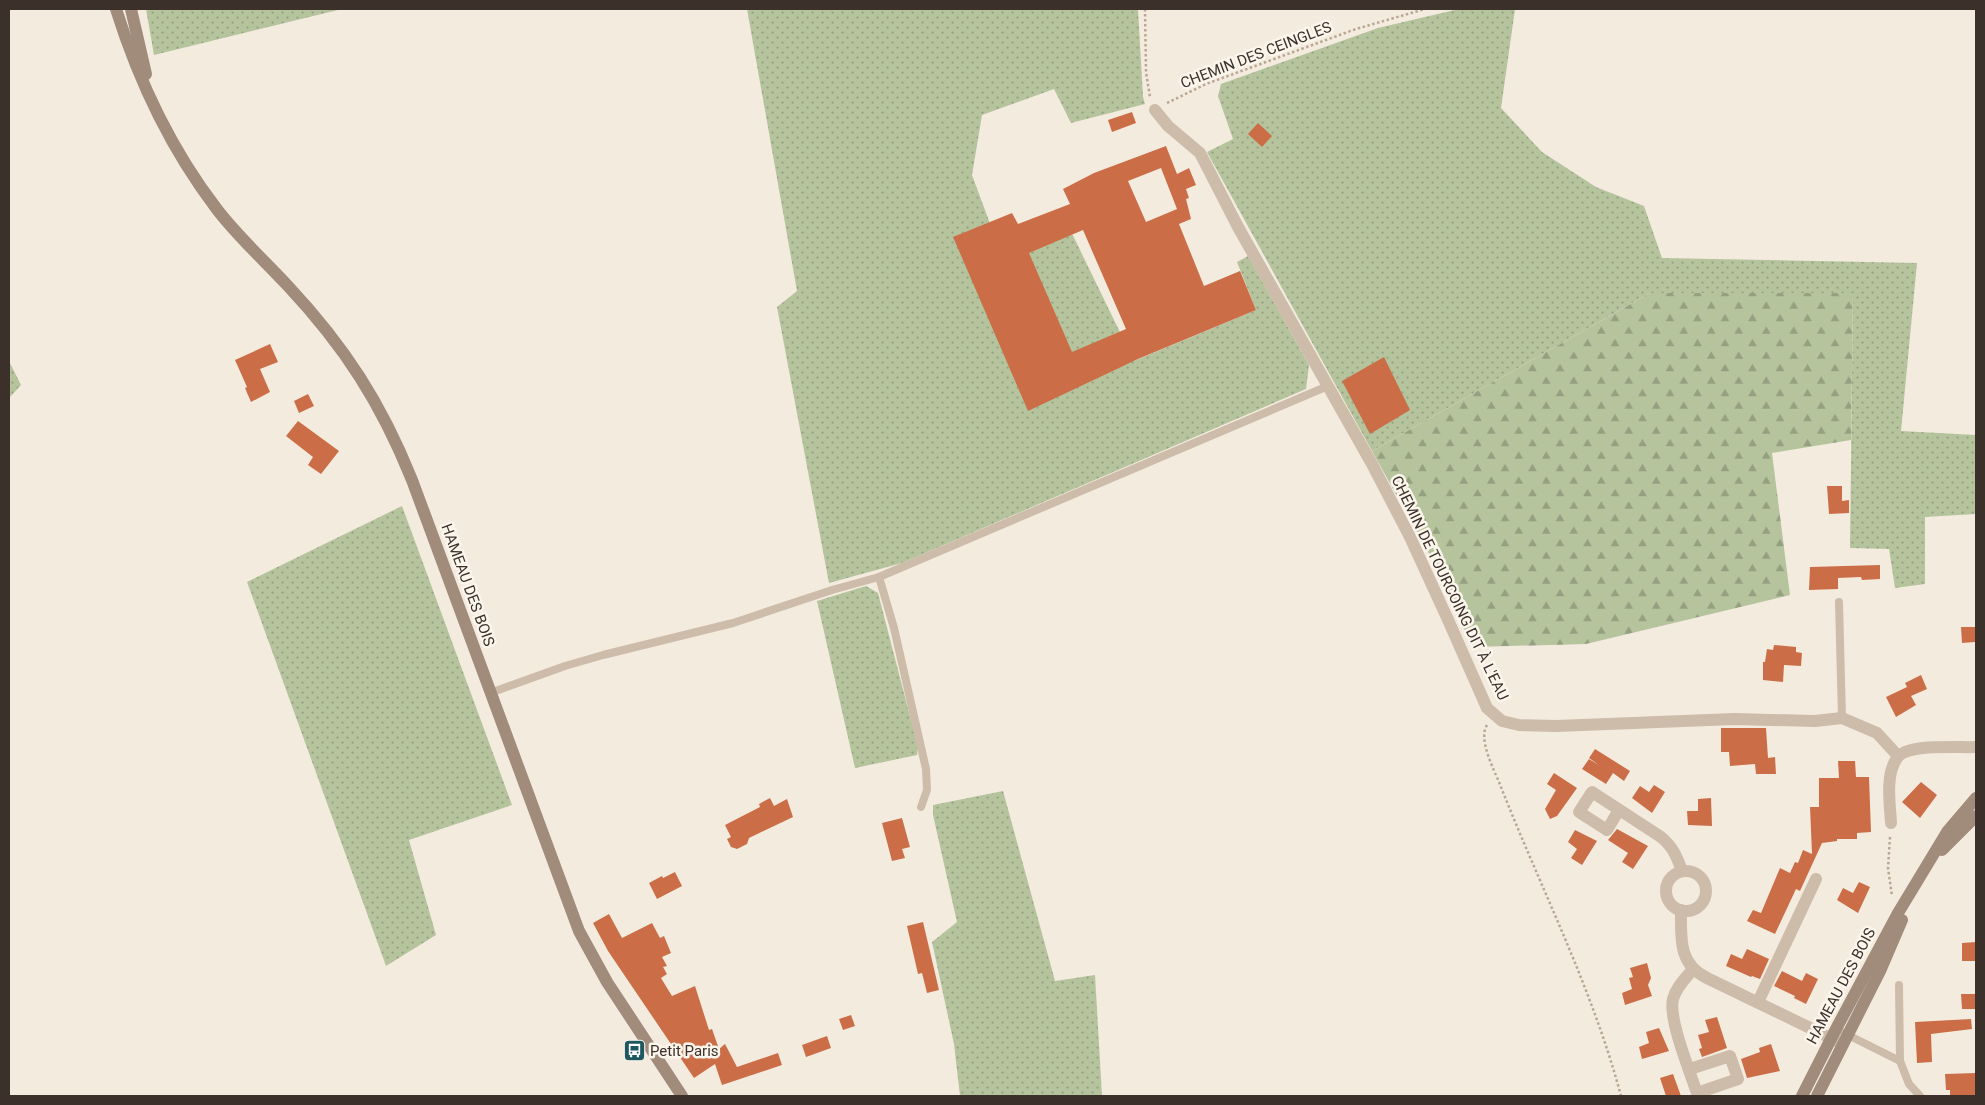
<svg xmlns="http://www.w3.org/2000/svg" width="1985" height="1105" font-family="Roboto,sans-serif">
	<defs>
		<pattern id="grass-dots" width="8" height="8" patternUnits="userSpaceOnUse" patternTransform="scale(1.25)"><rect width="8" height="8" fill="#b6c49e"/><path d="M2 2h.1M6 6h.1" fill="none" stroke="#95a081" stroke-width="1.8" stroke-linecap="round"/></pattern>
		<pattern id="forest-firs" width="22" height="20" patternUnits="userSpaceOnUse" patternTransform="scale(1.25)"><rect width="22" height="20" fill="#b6c49e"/><path d="M5 1l3.5 6h-7zM16 11l3.5 6h-7z" fill="#95a081"/></pattern>
	</defs>
	<rect width="100%" height="100%" fill="#f4ebdf"/>
	<g fill="url(#grass-dots)">
		<path d="M146,9h196l-188,46z"/>
		<path d="M747,9h391l5,88 2,7 -74,19 -17,-34 -72,26 -10,60 23,62 68,-22 71,146 122,-51 -19,-48 11,-6 61,109 -3,24 -404,174 -73,20 -52,-276 20,-16z"/>
		<path d="M1459,9h56l-14,99 41,44 54,35 48,19 18,52 255,5 -16,168 75,4v79l-51,3v67l-30,4 -6,-39 -39,-1 3,-255h-203l-278,158 -165,-299 26,-13 -15,-43 3,-12 157,-56z"/>
		<path d="M9,361l12,24 -12,13z"/>
		<path d="M402,506l110,299 -103,35 27,95 -50,31 -139,-384z"/>
		<path d="M866,586l12,7 40,154 -1,8 -62,13 -38,-167z"/>
		<path d="M1003,791l52,190 40,-6 7,121h-142l-6,-52 -22,-102 25,-20 -24,-107v-10z"/>
	</g>
	<path fill="url(#forest-firs)" d="M1650,293h203l-2,147 -79,13 18,142 -204,49 -114,3 -29,-68 -71,-128z"/>
	<g fill="#cb6e47" fill-rule="evenodd">
		<path d="M1132,112l4,11 -24,9 -4,-12z"/>
		<path d="M1258,123l14,13 -10,11 -14,-13z"/>
		<path d="M1166,146l11,28 12,-6 7,17 -10,4 3,9 -3,1 5,20 -12,5 25,62 36,-15 16,39 -118,49 -110,52 -75,-174 59,-24 6,11 52,-20 -7,-15 31,-16zM1161,168l16,41 -31,13 -18,-41zM1083,230l43,99 -54,23 -43,-99z"/>
		<path d="M270,344l8,18 -18,7 10,23 -19,10 -6,-14 2,-1 -12,-27z"/>
		<path d="M1384,357l26,53 -40,24 -28,-53z"/>
		<path d="M308,394l6,12 -15,7 -5,-12z"/>
		<path d="M298,421l41,30 -18,23 -13,-9 5,-8 -27,-21z"/>
		<path d="M1827,486h15v15l7,-1v13l-20,1z"/>
		<path d="M1880,565v14l-18,1 -1,-3 -23,1v11l-29,1 1,-23z"/>
		<path d="M1961,627h14v15l-13,1z"/>
		<path d="M1774,645l22,2v5l6,1 -1,13 -17,-1 -1,17 -20,-2v-18h2l2,-13 6,1z"/>
		<path d="M1921,675l6,14 -16,7 5,9 -20,12 -10,-20 21,-10 -2,-4z"/>
		<path d="M1721,728h45l2,30 7,-1 1,17h-20l-1,-10 -25,2 -1,-14h-8z"/>
		<path d="M1595,749l35,22 -6,10 -11,-8 -7,11 -24,-15 7,-10 10,6 -10,-7z"/>
		<path d="M1838,761h17l1,16h13l2,55 -14,1v6h-20v2l-15,2 -22,48 -4,-2 -21,45 -28,-13 6,-11 8,3 19,-45 10,5 5,-11 3,1 5,-13 9,4 -2,-47h9v-29h20z"/>
		<path d="M1554,773l23,15 -20,28 -7,3 -5,-10 11,-19 -9,-6z"/>
		<path d="M1921,782l16,13 -17,23 -18,-16z"/>
		<path d="M1654,785l11,7 -13,21 -20,-15 8,-12 9,6z"/>
		<path d="M770,798l4,8 13,-7 6,18 -44,21 -2,6 -10,5 -6,-2 -4,-8 4,-2 -6,-12 35,-18 -1,-3z"/>
		<path d="M1711,798l1,28 -24,-1 -1,-14h11v-12z"/>
		<path d="M902,818l8,29 -8,2 3,9 -13,3 -10,-38z"/>
		<path d="M1617,829l31,17 -15,23 -11,-7 6,-9 -20,-13z"/>
		<path d="M1575,830l22,11 -15,24 -11,-7 6,-9 -9,-7z"/>
		<path d="M675,872l7,14 -25,13 -8,-16 13,-7 1,2z"/>
		<path d="M1859,882l11,5 -12,26 -21,-13 6,-12 10,5z"/>
		<path d="M609,914l13,24 30,-15 8,15 4,-2 7,17 -9,4 5,9 -4,1 4,7 -6,4 11,18 23,-10 14,44 3,-1 7,20 6,-5 12,23 41,-14 4,12 -60,20 -7,-21 -21,14 -86,-127 -15,-28z"/>
		<path d="M923,922l16,68 -12,3 -5,-20 -4,1 -11,-48z"/>
		<path d="M1976,942v19h-14v-18z"/>
		<path d="M1747,949l22,10 -9,20 -8,-3 -1,1 -25,-11 5,-12 11,5z"/>
		<path d="M1647,963l4,15 -3,7 4,11 -27,9 -3,-12 10,-4 -3,-11 4,-1 -3,-9z"/>
		<path d="M1782,971l20,10 4,-8 12,6 -12,25 -12,-6 1,-2 -21,-10z"/>
		<path d="M1961,994h15v15h-14z"/>
		<path d="M851,1015l4,11 -12,4 -4,-11z"/>
		<path d="M1717,1017l10,31 -25,9 -3,-8 3,-1 -4,-13 11,-3 -4,-12z"/>
		<path d="M1971,1019l1,10 -41,5 1,28 -15,1 -2,-41z"/>
		<path d="M1659,1028l10,23 -27,8 -3,-12 10,-4 -3,-11z"/>
		<path d="M827,1036l4,12 -25,9 -4,-12z"/>
		<path d="M1771,1044l9,27 -33,7 -6,-19 19,-7 -1,-4z"/>
		<path d="M1976,1073v23h-26v-6h-4l-1,-16z"/>
		<path d="M1673,1074l8,22h-15l-6,-18z"/>
	</g>
	<g fill="none" stroke-linecap="round" stroke-linejoin="round">
		<g stroke="#b9a694" stroke-width="2.5" stroke-dasharray="2.5 2.5" stroke-linecap="butt">
			<path d="M1145,9l1,63 4,25"/>
			<path d="M1167,103l39,-19 150,-55 69,-20"/>
			<path d="M1487,725c-9,13 6,43 12,57 41,105 93,205 122,314"/>
			<path d="M1890,837l-2,31 4,28"/>
		</g>
		<g stroke="#cdbcaa" stroke-width="8">
			<path d="M879,577l15,51 32,141 1,21 -6,17"/>
			<path d="M1839,602l3,116"/>
			<path d="M490,693l75,-27 38,-11 130,-32 99,-33 47,-13 449,-191"/>
			<path d="M1899,985l1,76 9,23 11,12"/>
			<path d="M1836,1029l64,32"/>
		</g>
		<g stroke="#cdbcaa" stroke-width="12">
			<path d="M1155,110l13,16 32,27 38,74 134,237 38,73 39,85 38,86 15,13 17,4 38,1 177,-7 81,2 27,-3 35,15 21,23"/>
			<path d="M1619,810l-12,20 -28,-18 13,-20 69,45c12,10 16,20 21,34"/>
			<path d="M1891,823c-1,-19 -6,-48 6,-65 10,-15 61,-10 79,-11"/>
			<circle cx="1686" cy="891" r="20"/>
			<path d="M1681,910c0,28 -3,54 26,68l134,65"/>
			<path d="M1758,1002l58,-123"/>
			<path d="M1690,1069l40,-13 8,23 -41,14c-7,-21 -29,-75 -24,-94 3,-12 13,-21 20,-30"/>
		</g>
		<g stroke="#a18b7b" stroke-width="12">
			<path d="M116,9c22,70 55,140 100,199 21,28 48,52 72,78 57,61 93,117 124,194l167,451 28,51 75,114"/>
			<path d="M131,9l15,65"/>
			<path d="M1942,850l34,-34"/>
			<path d="M1802,1096l34,-67 62,-116 49,-81 29,-34"/>
			<path d="M1817,1096l64,-127 21,-49"/>
		</g>
	</g>
	<defs>
		<symbol id="bus-square" viewBox="-11 -11 22 22"><rect x="-9" y="-9" width="18" height="18" rx="4" fill="#1d575f" stroke="#fbf5ec"/><path d="M-5-6H5V4H4V6H2V4H-2V6H-4V4H-5ZM-3.5-4V0h7V-4ZM-3.5 1.2v1.5H-2V1.2ZM2 1.2v1.5H3.5V1.2Z" fill="#fff"/></symbol>
	</defs>
	<g fill-rule="evenodd">
		<use href="#bus-square" x="622" y="1038" width="25" height="25"/>
	</g>
	<g text-anchor="middle" stroke-width="5" stroke-linejoin="round" paint-order="stroke">
		<g font-size="15" fill="#3b302a" stroke="#fbf5ec">
			<text transform="translate(1256 55) rotate(-21)" y="5">CHEMIN DES CEINGLES</text>
			<text transform="translate(468 585) rotate(70)" y="5">HAMEAU DES BOIS</text>
			<text transform="translate(1450 588) rotate(64)" y="5">CHEMIN DE TOURCOING DIT À L'EAU</text>
			<text transform="translate(1841 986) rotate(-62)" y="5">HAMEAU DES BOIS</text>
		</g>
		<g font-size="15" fill="#3b302a" stroke="#fbf5ec" text-anchor="start">
			<text x="650" y="1056">Petit Paris</text>
		</g>
	</g>
	<rect width="1985" height="1105" fill="none" stroke="#3b302a" stroke-width="20"/>
</svg>
